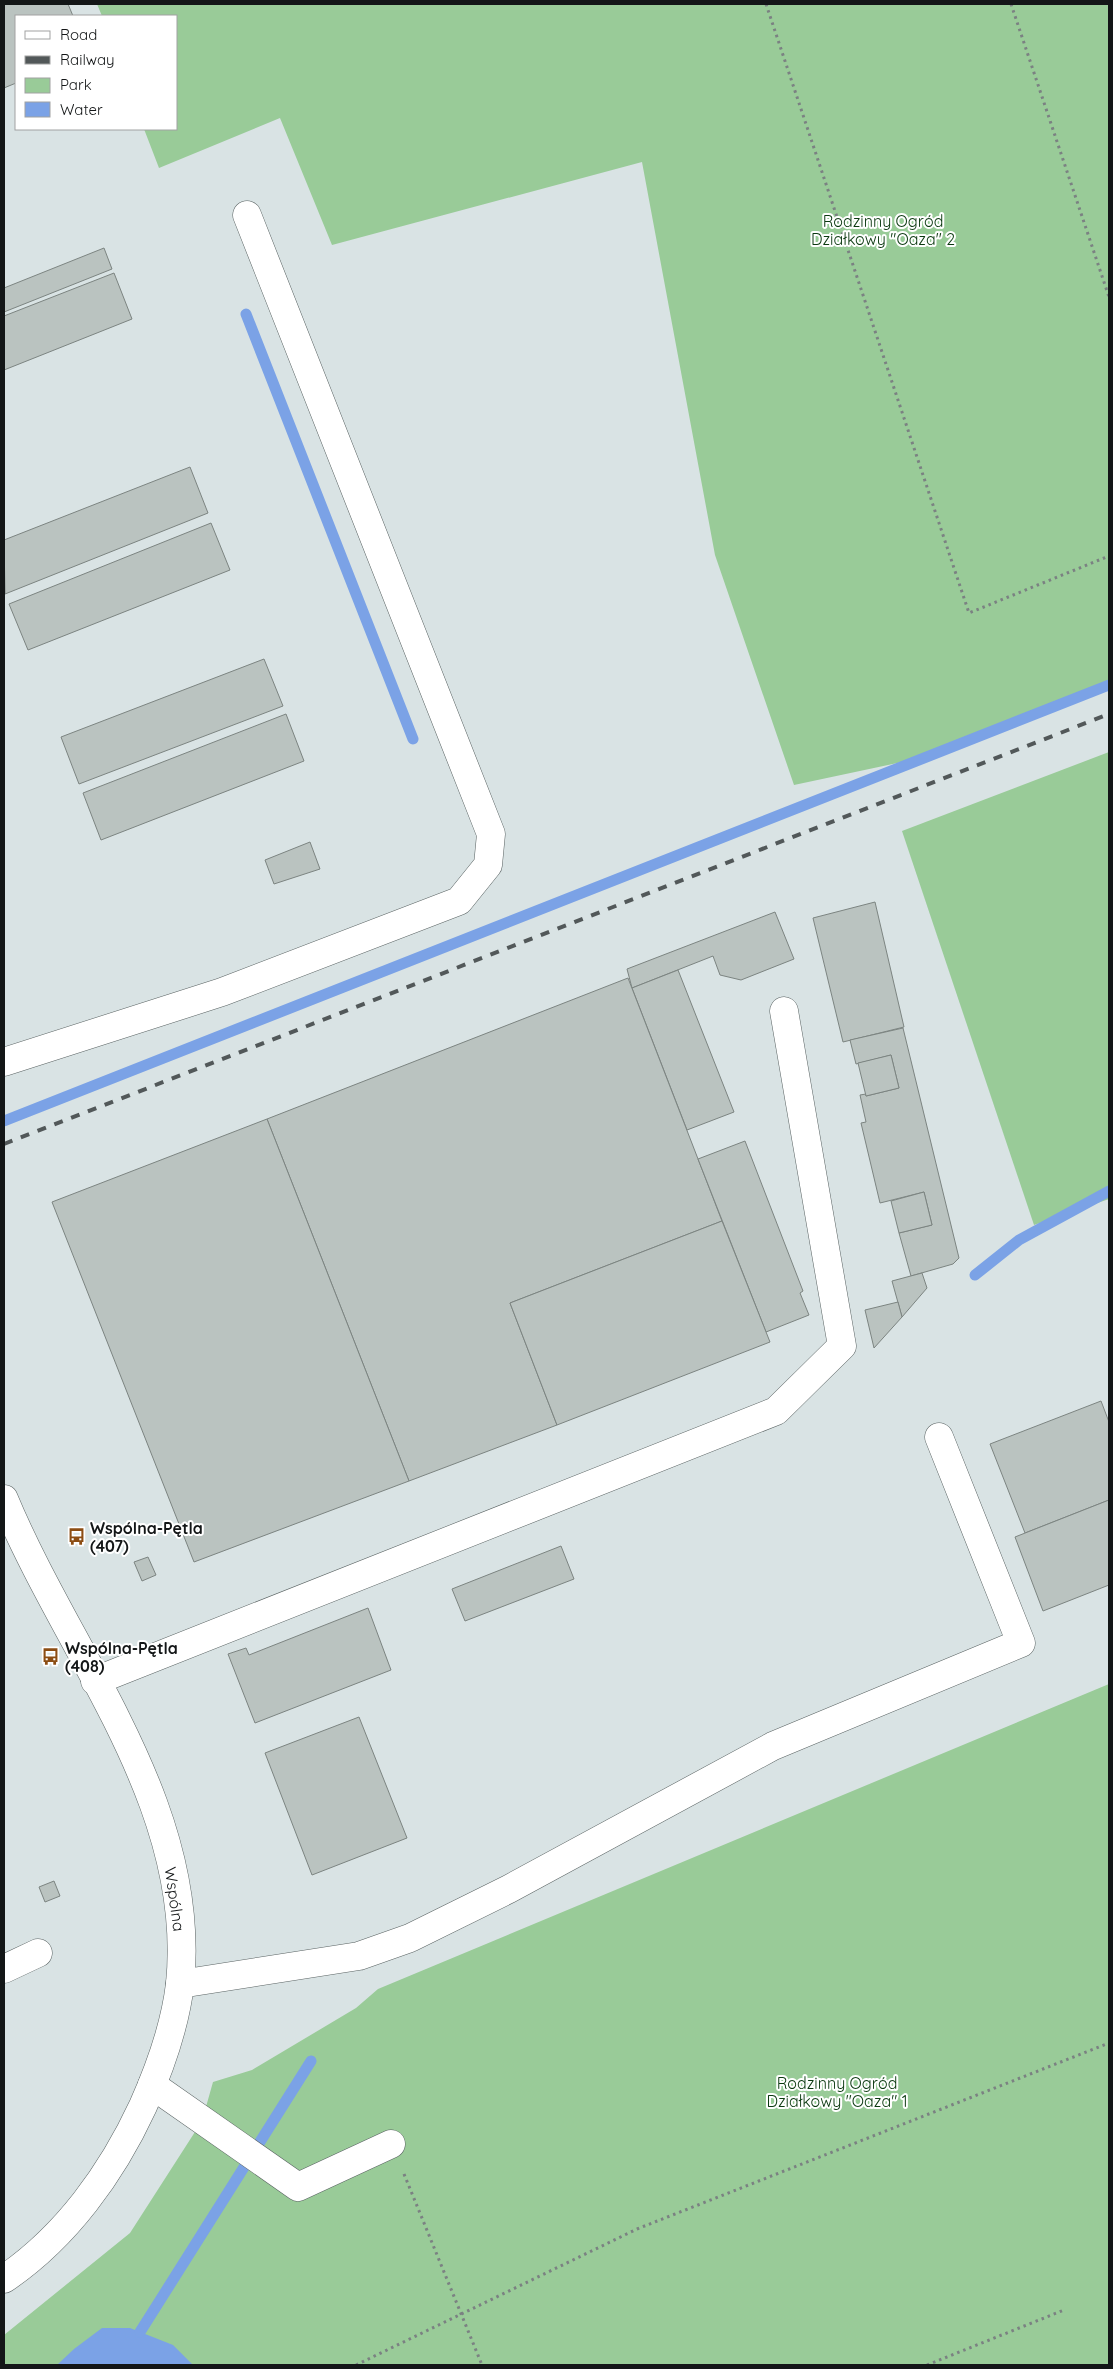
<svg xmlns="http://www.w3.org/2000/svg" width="1113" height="2369" font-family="Quicksand,sans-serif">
	<rect width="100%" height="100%" fill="#d9e3e4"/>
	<g fill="#99cb98">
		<path d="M97,4h1012v680l-174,71 -141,30 -79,-230 -73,-393 -310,83 -52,-127 -121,50 -15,-39h32v-113h-74z"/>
		<path d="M1109,752v447l-75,26 -132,-394z"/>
		<path d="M1109,1684v681h-1105v-30l126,-102 72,-112 11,-39 39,-12 104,-62 22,-19z"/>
	</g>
	<path fill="#7ba2e6" d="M102,2328h28l43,17 20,20h-136l17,-16z"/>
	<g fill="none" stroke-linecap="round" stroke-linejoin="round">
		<g stroke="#7ba2e6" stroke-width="11">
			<path d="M246,314l167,425"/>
			<path d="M4,1121l1105,-436"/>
			<path d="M975,1275l44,-35 90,-49"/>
			<path d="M140,2332l171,-271"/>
		</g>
	</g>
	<g fill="#bac3c0" stroke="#7c8481">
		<path d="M4,4h64l5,12h-57v67l-12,5z"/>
		<path d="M104,248l8,21 -108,43v-24z"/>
		<path d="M114,273l18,46 -128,51v-54z"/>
		<path d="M190,467l18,46 -203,81 -1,-54z"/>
		<path d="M211,523l19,47 -202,80 -19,-46z"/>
		<path d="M264,659l19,47 -204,78 -18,-47z"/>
		<path d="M286,714l18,47 -203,79 -18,-47z"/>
		<path d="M310,842l10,27 -46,15 -9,-24z"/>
		<path d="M875,902l29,125 -61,15 -30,-124z"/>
		<path d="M775,912l19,47 -53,21 -21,-5 -7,-19 -81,32 -5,-19z"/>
		<path d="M678,970l56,142 -47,18 -55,-142z"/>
		<path d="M628,978l94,243 -212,82 47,122 -148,56 -142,-362z"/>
		<path d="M903,1028l56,230 -6,6 -42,12 -12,-43 33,-8 -8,-33 -44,11 -19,-80 5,-1 -6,-27 6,-1v2l33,-8 -8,-33 -35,9 -6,-24z"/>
		<path d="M891,1055l8,33 -33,8 -8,-33z"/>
		<path d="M267,1119l142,362 -215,81 -142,-360z"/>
		<path d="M745,1141l58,150 -3,2 9,22 -43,17 -68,-173z"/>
		<path d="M924,1192l8,33 -33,8 -8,-32z"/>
		<path d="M722,1221l48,121 -213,83 -47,-122z"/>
		<path d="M922,1273l5,15 -25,29 -10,-36z"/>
		<path d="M898,1302l4,15 -28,31 -9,-38z"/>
		<path d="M1101,1401l8,21v78l-84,33 -35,-89z"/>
		<path d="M1109,1500v85l-66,26 -28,-74z"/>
		<path d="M561,1546l13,33 -109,42 -13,-32z"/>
		<path d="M148,1557l8,18 -14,6 -8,-19z"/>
		<path d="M368,1608l23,62 -136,53 -27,-69 18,-6 3,7z"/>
		<path d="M359,1717l48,121 -95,37 -47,-122z"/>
		<path d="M54,1881l6,15 -15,6 -6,-15z"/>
	</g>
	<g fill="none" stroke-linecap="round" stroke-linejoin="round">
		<defs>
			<g id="minor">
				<path d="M4,1062l218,-70 237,-91 29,-36 3,-31 -244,-619"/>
				<path d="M4,1499c65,157 194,305 176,485 -5,42 -20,84 -37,122 -31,67 -77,131 -139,173"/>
				<path d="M95,1681l681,-270 66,-65 -58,-335"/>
				<path d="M4,1969l34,-16"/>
				<path d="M180,1984l179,-28 51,-18 99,-49 264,-143 248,-103 -82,-206"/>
				<path d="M152,2085l146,102 93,-43"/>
			</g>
		</defs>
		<use href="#minor" stroke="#5a6363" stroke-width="29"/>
		<g stroke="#7b8182" stroke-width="3" stroke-dasharray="2.5 4" stroke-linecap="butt">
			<path d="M766,4l203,609 140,-57"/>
			<path d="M1011,4l98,293"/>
			<path d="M404,2174l78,191"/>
			<path d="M356,2365l281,-136 472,-186"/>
			<path d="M927,2365l137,-55"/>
		</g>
		<use href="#minor" stroke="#fff" stroke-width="28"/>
		<path stroke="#525859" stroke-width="4" stroke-dasharray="9 9" stroke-linecap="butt" d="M4,1144l1105,-430"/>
	</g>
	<defs>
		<symbol id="bus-bare" viewBox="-9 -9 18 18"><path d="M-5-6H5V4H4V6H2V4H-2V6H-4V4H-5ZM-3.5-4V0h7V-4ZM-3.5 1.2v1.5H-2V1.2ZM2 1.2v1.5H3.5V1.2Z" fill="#8c4d13" stroke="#fff" stroke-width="2.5" paint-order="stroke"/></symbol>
	</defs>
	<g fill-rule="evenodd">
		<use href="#bus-bare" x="64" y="1524" width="25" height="25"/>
		<use href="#bus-bare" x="38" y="1644" width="25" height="25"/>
	</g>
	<g text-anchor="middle" stroke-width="4" stroke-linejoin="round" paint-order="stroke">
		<g font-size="16" fill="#0b3910" stroke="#fff">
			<text x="883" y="227">Rodzinny Ogród<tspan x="883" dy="18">Działkowy "Oaza" 2</tspan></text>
			<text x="837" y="2089">Rodzinny Ogród<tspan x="837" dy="18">Działkowy "Oaza" 1</tspan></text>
		</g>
		<g font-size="16" font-weight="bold" fill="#131617" stroke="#fff" text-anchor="start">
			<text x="90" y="1534">Wspólna-Pętla<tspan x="90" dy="18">(407)</tspan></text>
			<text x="65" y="1654">Wspólna-Pętla<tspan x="65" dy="18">(408)</tspan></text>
		</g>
		<g font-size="16" fill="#131617" stroke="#fff">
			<text transform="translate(175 1899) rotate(82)" y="6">Wspólna</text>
		</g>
	</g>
	<rect width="1113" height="2369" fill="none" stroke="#131617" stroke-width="10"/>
	<rect x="15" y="15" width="162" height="115" fill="#ffffff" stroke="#a1a2a2"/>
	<rect x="25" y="31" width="25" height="8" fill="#ffffff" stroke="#a1a2a2"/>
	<text x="60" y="40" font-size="15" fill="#131617">Road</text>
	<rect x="25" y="56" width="25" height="8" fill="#525859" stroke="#a1a2a2"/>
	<text x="60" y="65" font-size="15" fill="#131617">Railway</text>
	<rect x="25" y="78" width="25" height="15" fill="#99cb98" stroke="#a1a2a2"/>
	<text x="60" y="90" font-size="15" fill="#131617">Park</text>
	<rect x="25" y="102" width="25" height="15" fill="#7ba2e6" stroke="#a1a2a2"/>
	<text x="60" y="115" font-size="15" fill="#131617">Water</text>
</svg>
